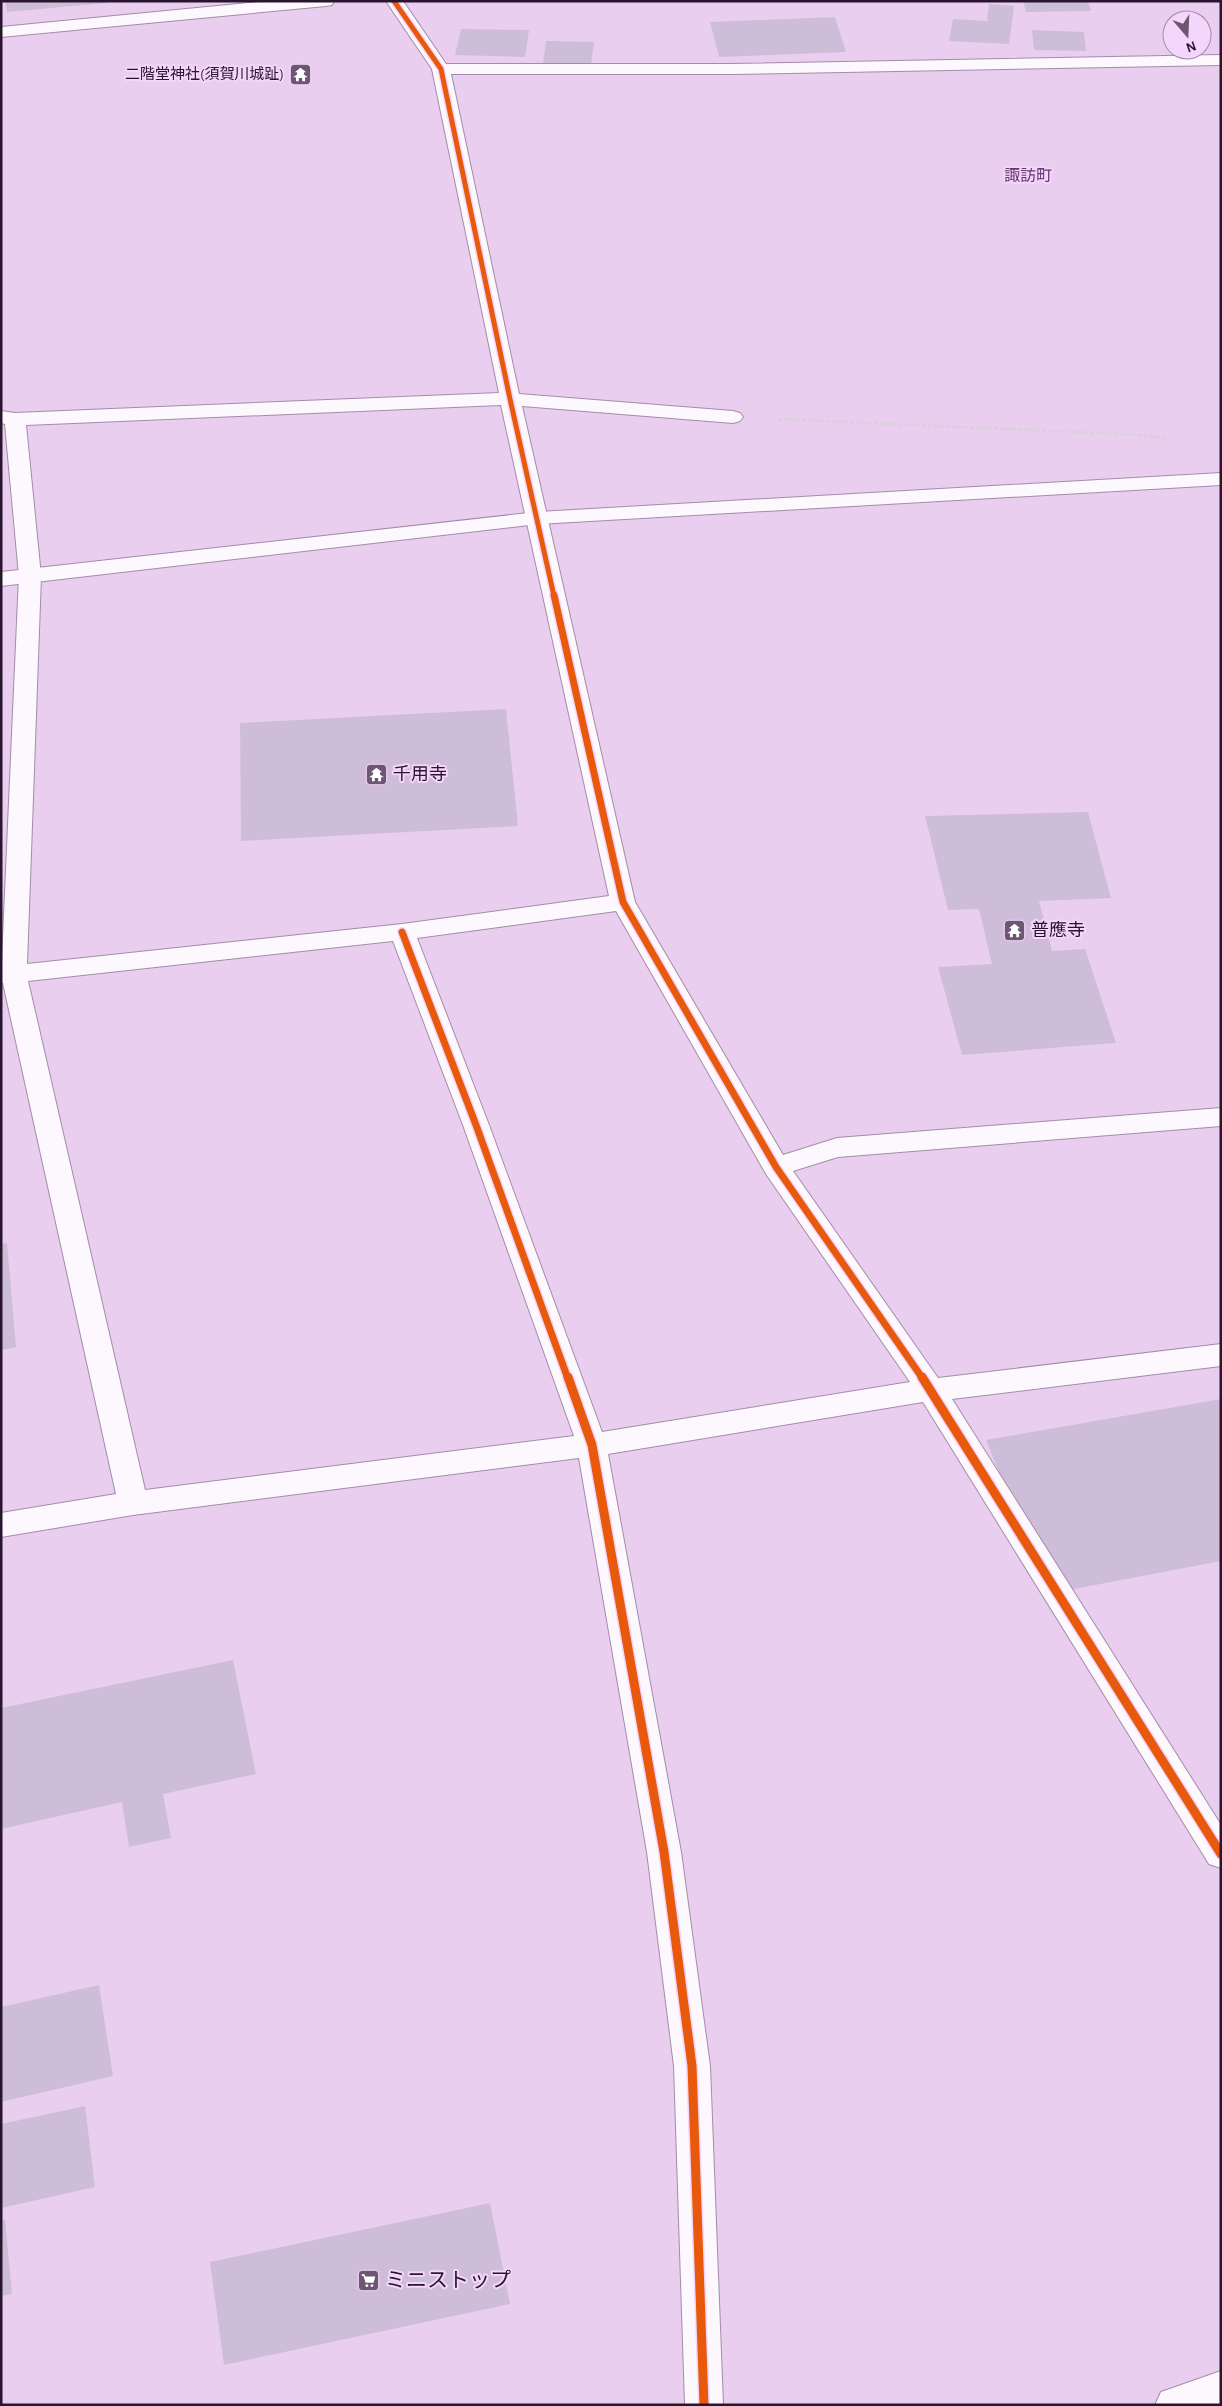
<svg xmlns="http://www.w3.org/2000/svg" width="1222" height="2406" font-family="'Alegreya Sans','Noto Sans JP',sans-serif">
	<rect width="100%" height="100%" fill="#eacef0"/>
	<g fill="#cebdd9">
		<path d="M5,1h102v2l-100,9z"/>
		<path d="M1023,1h65l3,10 -65,1z"/>
		<path d="M989,4l25,2 -5,38 -60,-3 4,-22 34,2z"/>
		<path d="M835,17l11,35 -127,5 -9,-35z"/>
		<path d="M461,29l68,1 -4,27 -70,-2z"/>
		<path d="M1032,30l52,2 2,19 -52,-1z"/>
		<path d="M546,41l48,1 -3,22 -48,-1z"/>
		<path d="M506,709l12,117 -277,15 -1,-118z"/>
		<path d="M1088,812l23,86 -72,3 13,50 33,-2 31,94 -154,12 -24,-88 54,-3 -13,-55 -31,1 -23,-94z"/>
		<path d="M7,1243l9,104 -15,3v-106z"/>
		<path d="M1221,1399v162l-173,33 -62,-154z"/>
		<path d="M233,1660l23,114 -93,20 8,44 -42,9 -7,-45 -121,27v-121z"/>
		<path d="M99,1985l14,91 -112,26v-95z"/>
		<path d="M85,2106l10,81 -94,21v-84z"/>
		<path d="M490,2203l20,101 -286,61 -14,-103z"/>
		<path d="M5,2220l7,74 -11,2v-75z"/>
	</g>
	<g fill="none" stroke-linecap="round" stroke-linejoin="round">
		<defs>
			<g id="street">
				<path d="M270,1h64l-2,4 -6,1 -325,31v-10z"/>
				<path d="M386,1h17l43,63h284l491,-9v10l-491,9h-279l68,320 214,17 7,2 3,4 -3,4 -7,2 -211,-17 113,496 148,253 54,-17 384,-30v18l-383,31 -45,14 145,207 283,-34v22l-269,33 269,426v43l-12,-4 -286,-462 -315,52 73,398 29,214 13,339h-38l-11,-339 -27,-214 -68,-394 -446,57 -132,22v-24l115,-19 -113,-511h-2l18,-407 -14,-152 -4,-1v-12l14,2 484,-20 -67,-324zM501,405l108,491 -207,28 -375,40 14,-388 -15,-151zM616,911l150,263 144,208 -308,50 -113,-307 -72,-187zM393,941l70,184 111,311 -429,54 -117,-509z"/>
			</g>
			<g id="secondary">
				<path d="M1221,473v12l-683,39 -537,62v-14l537,-60z"/>
				<path d="M1221,2371v34h-66l6,-13z"/>
			</g>
		</defs>
		<use href="#street" stroke="#a28da7" stroke-width="2"/>
		<use href="#secondary" stroke="#a28da7" stroke-width="2"/>
		<path stroke="#d8d0da" stroke-width="2.5" stroke-dasharray="4 2" stroke-linecap="butt" d="M778,419l364,16 26,4"/>
		<use href="#street" fill="#fcf8fd" fill-rule="evenodd"/>
		<use href="#secondary" fill="#fcf8fd" fill-rule="evenodd"/>
		<defs>
			<path id="cycleway-far2" d="M394,1l47,68 69,330 44,197"/>
			<g id="cycleway-far1">
				<path d="M554,595l69,307 153,265 147,212"/>
				<path d="M402,932l74,193 92,254"/>
			</g>
			<g id="cycleway">
				<path d="M568,1377l24,68 72,407 28,214 12,339"/>
				<path d="M922,1377l299,477"/>
			</g>
		</defs>
		<use href="#cycleway-far2" stroke="#f4d5fb" stroke-width="8"/>
		<use href="#cycleway-far1" stroke="#f4d5fb" stroke-width="10"/>
		<use href="#cycleway" stroke="#f4d5fb" stroke-width="12"/>
		<use href="#cycleway-far2" stroke="#e8590c" stroke-width="5"/>
		<use href="#cycleway-far1" stroke="#e8590c" stroke-width="7"/>
		<use href="#cycleway" stroke="#e8590c" stroke-width="9"/>
	</g>
	<defs>
		<symbol id="temple-square" viewBox="-11 -11 22 22"><rect x="-9" y="-9" width="18" height="18" rx="4" fill="#6d5672" stroke="#f4d5fb"/><path d="M0-6L5-2H3V0L6.5 2.5H4V6H1.5V3h-3V6H-4V2.5H-6.5L-3 0V-2H-5Z" fill="#fff"/></symbol>
		<symbol id="supermarket-square" viewBox="-11 -11 22 22"><rect x="-9" y="-9" width="18" height="18" rx="4" fill="#6d5672" stroke="#f4d5fb"/><path d="M-6-5.5h2.5l.6 2H6L4.5 2H-2.5L-4.4-4H-6ZM-1.5 3.2a1.3 1.3 0 1 0 .1 0ZM3 3.2a1.3 1.3 0 1 0 .1 0Z" fill="#fff"/></symbol>
	</defs>
	<g fill-rule="evenodd">
		<use href="#temple-square" x="288" y="62" width="25" height="25"/>
		<use href="#temple-square" x="364" y="762" width="25" height="25"/>
		<use href="#temple-square" x="1002" y="918" width="25" height="25"/>
		<use href="#supermarket-square" x="356" y="2268" width="25" height="25"/>
	</g>
	<g text-anchor="middle" stroke-width="4" stroke-linejoin="round" paint-order="stroke">
		<g font-size="15" fill="#29162e" stroke="#f4d5fb" text-anchor="end">
			<text x="284" y="79">二階堂神社(須賀川城趾)</text>
		</g>
		<g font-size="16" fill="#64386f" stroke="#f4d5fb">
			<text x="1028" y="181">諏訪町</text>
		</g>
		<g font-size="18" fill="#29162e" stroke="#f4d5fb" text-anchor="start">
			<text x="393" y="780">千用寺</text>
			<text x="1031" y="936">普應寺</text>
		</g>
		<g font-size="21" fill="#29162e" stroke="#f4d5fb" text-anchor="start">
			<text x="385" y="2287">ミニストップ</text>
		</g>
	</g>
	<rect width="1222" height="2406" fill="none" stroke="#29162e" stroke-width="5"/>
	<g transform="translate(1187 35) rotate(161)"><circle r="24" fill="#f4d5fb" stroke="#a389a9"/>
	<path d="M0-4L9 19L0 12L-9 19Z" fill="#6d5672"/>
	<text y="-8" font-size="14" font-weight="bold" text-anchor="middle" fill="#29162e">N</text>
	</g>
</svg>
